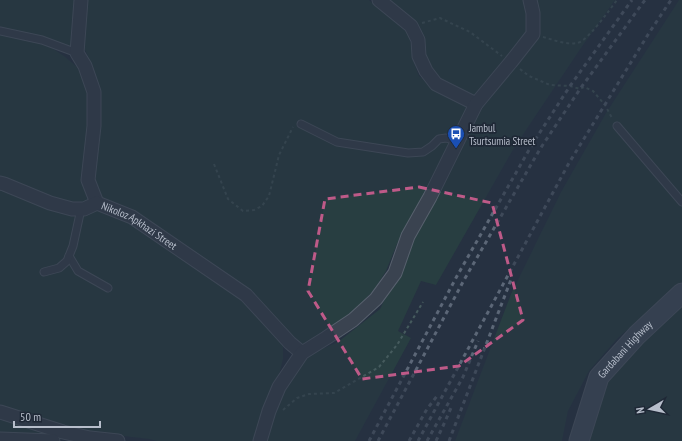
<svg xmlns="http://www.w3.org/2000/svg" width="682" height="441" font-family="'PT Sans Narrow',sans-serif">
	<rect width="100%" height="100%" fill="#263141"/>
	<g fill="#283e41">
		<path d="M0,0h76l-5,48c-23,-9 -46,-17 -71,-20z"/>
		<path d="M85,0h284l40,34 5,29 5,13 22,15 27,15 -32,64 -39,74 -11,27 -12,19 -15,16 -23,19 -35,22 -51,-55 -120,-84 -31,-11 -5,-13 6,-60 -3,-42 -10,-28 -3,-6z"/>
		<path d="M385,0h139l3,11 1,16 -4,12 -50,59 -40,-22 -10,-15 -2,-19z"/>
		<path d="M534,0h81l-34,48 -67,100 -78,137 -15,-4 -23,50 13,7 -56,103h-89l15,-46 11,-17 18,-24 28,-12 42,-33 15,-31 15,-39 44,-74 4,-18 29,-47 47,-58z"/>
		<path d="M679,0h3v282l-65,57 -28,32 -21,40 -6,30h-107l56,-147 50,-102 45,-79z"/>
		<path d="M0,35l14,1 35,10 15,10 12,10 11,18 2,46 -4,37 2,33 -3,4 -7,1 -77,-25z"/>
		<path d="M0,189l101,19 32,14 108,76 42,44v17l-4,16 -8,15 -11,29 -5,22h-98l-8,-2 -69,-8 -80,-24z"/>
		<path d="M682,305v136h-95l19,-59 29,-35z"/>
		<path d="M0,417l62,18 -62,-1z"/>
	</g>
	<g fill="none" stroke-linecap="round" stroke-linejoin="round">
		<defs>
			<g id="lane">
				<path d="M0,31l42,9 35,13"/>
				<path d="M301,124l36,18 71,11 15,-1 9,-6 7,-7 7,-1 12,3"/>
				<path d="M617,126l65,76"/>
				<path d="M69,256l9,15 30,17"/>
				<path d="M44,272l15,-4 8,-7 6,-15 8,-37"/>
			</g>
			<g id="street">
				<path id="s1" d="M81,0l-4,53 8,13 9,26v34l-6,54 9,23 35,14 114,78 44,48 12,10"/>
				<path d="M379,0l32,26 7,14 1,16 7,15 10,13 40,20"/>
				<path d="M0,183l4,1 46,19 22,6h12l13,-6"/>
				<path d="M0,412l63,20 27,6 28,3"/>
				<path d="M0,439l53,2"/>
				<path d="M260,441l9,-30 10,-24 23,-34 24,-15 27,-18 23,-21 19,-26 13,-37 22,-39 46,-93 35,-42 22,-28v-21l-3,-13"/>
			</g>
			<g id="secondary">
				<path id="s2" d="M579,441l20,-64 38,-42 45,-42"/>
			</g>
		</defs>
		<use href="#lane" stroke="#58616e" stroke-width="9"/>
		<use href="#street" stroke="#58616e" stroke-width="15"/>
		<use href="#secondary" stroke="#58616e" stroke-width="21"/>
		<g stroke="#465b5e" stroke-width="2" stroke-dasharray="3 3" stroke-linecap="butt">
			<path d="M422,23l18,-5 30,14 32,24"/>
			<path d="M543,37c11,3 23,8 34,6 10,-1 33,-34 40,-43"/>
			<path d="M520,69l9,7 21,9 20,1 10,3 4,-2 9,4 12,14 7,13"/>
			<path d="M214,164l14,35 15,12 11,-1 8,-4 7,-10 10,-41 14,-28"/>
			<path d="M283,410l14,-12 12,-4 25,-1 45,-26 18,-22 26,-43"/>
		</g>
		<use href="#lane" stroke="#3a4350" stroke-width="7"/>
		<use href="#street" stroke="#3a4350" stroke-width="13"/>
		<use href="#secondary" stroke="#485263" stroke-width="19"/>
		<g stroke="#5c6777" stroke-width="3" stroke-dasharray="4 4" stroke-linecap="butt">
			<path d="M369,441l88,-165 76,-133 37,-57 62,-86"/>
			<path d="M378,441l86,-161 76,-131 40,-60 65,-89"/>
			<path d="M409,441l18,-32 10,-13"/>
			<path d="M418,441l151,-278 80,-130 22,-33"/>
			<path d="M427,441l36,-64 15,-36"/>
			<path d="M436,441l7,-15 8,-18"/>
			<path d="M449,441l63,-164"/>
		</g>
	</g>
	<path d="M0 0H682V441H0ZM419,187l73,16 31,117 -64,46 -97,13 -54,-88 17,-92z" fill="#263141" fill-opacity=".55" fill-rule="evenodd"/>
	<path fill="none" stroke="#be5a88" stroke-width="3" stroke-dasharray="8 5" stroke-linejoin="round" d="M419,187l73,16 31,117 -64,46 -97,13 -54,-88 17,-92z"/>
	<defs>
		<symbol id="bus-pin" viewBox="-11 -11 22 30"><path d="M0 17L-7.5 6A9.5 9.5 0 1 1 7.5 6Z" fill="#1a4fb4" stroke="#1f2836"/><path d="M-5-6H5V4H4V6H2V4H-2V6H-4V4H-5ZM-3.5-4V0h7V-4ZM-3.5 1.2v1.5H-2V1.2ZM2 1.2v1.5H3.5V1.2Z" fill="#fff"/></symbol>
	</defs>
	<g fill-rule="evenodd">
		<use href="#bus-pin" x="446" y="124" width="20" height="27"/>
	</g>
	<g text-anchor="middle" stroke-width="3.5" stroke-linejoin="round" paint-order="stroke">
		<g font-size="11" fill="#b7becb" stroke="#1f2836" text-anchor="start">
			<text x="469" y="132">Jambul<tspan x="469" dy="13">Tsurtsumia Street</tspan></text>
		</g>
		<g font-size="11" fill="#b7becb" stroke="#1f2836">
			<text dy="4" stroke="none"><textPath href="#s1" startOffset="257">Nikoloz Apkhazi Street</textPath></text>
			<text dy="4" stroke="none"><textPath href="#s2" startOffset="105">Gardabani Highway</textPath></text>
		</g>
	</g>
	<g transform="translate(650 409) rotate(261)" stroke="#1f2836" stroke-width="3" paint-order="stroke">
	<path d="M0-3L7 15L0 10L-7 15Z" fill="#b7becb"/>
	<text y="-6" font-size="11" font-weight="bold" text-anchor="middle" fill="#b7becb">N</text>
	</g>
	<path d="M14 421v6h86v-6" fill="none" stroke="#b7becb" stroke-width="2"/>
	<text x="20" y="421" font-size="12" fill="#b7becb" stroke="#1f2836" stroke-width="3" paint-order="stroke">50 m</text>
</svg>
